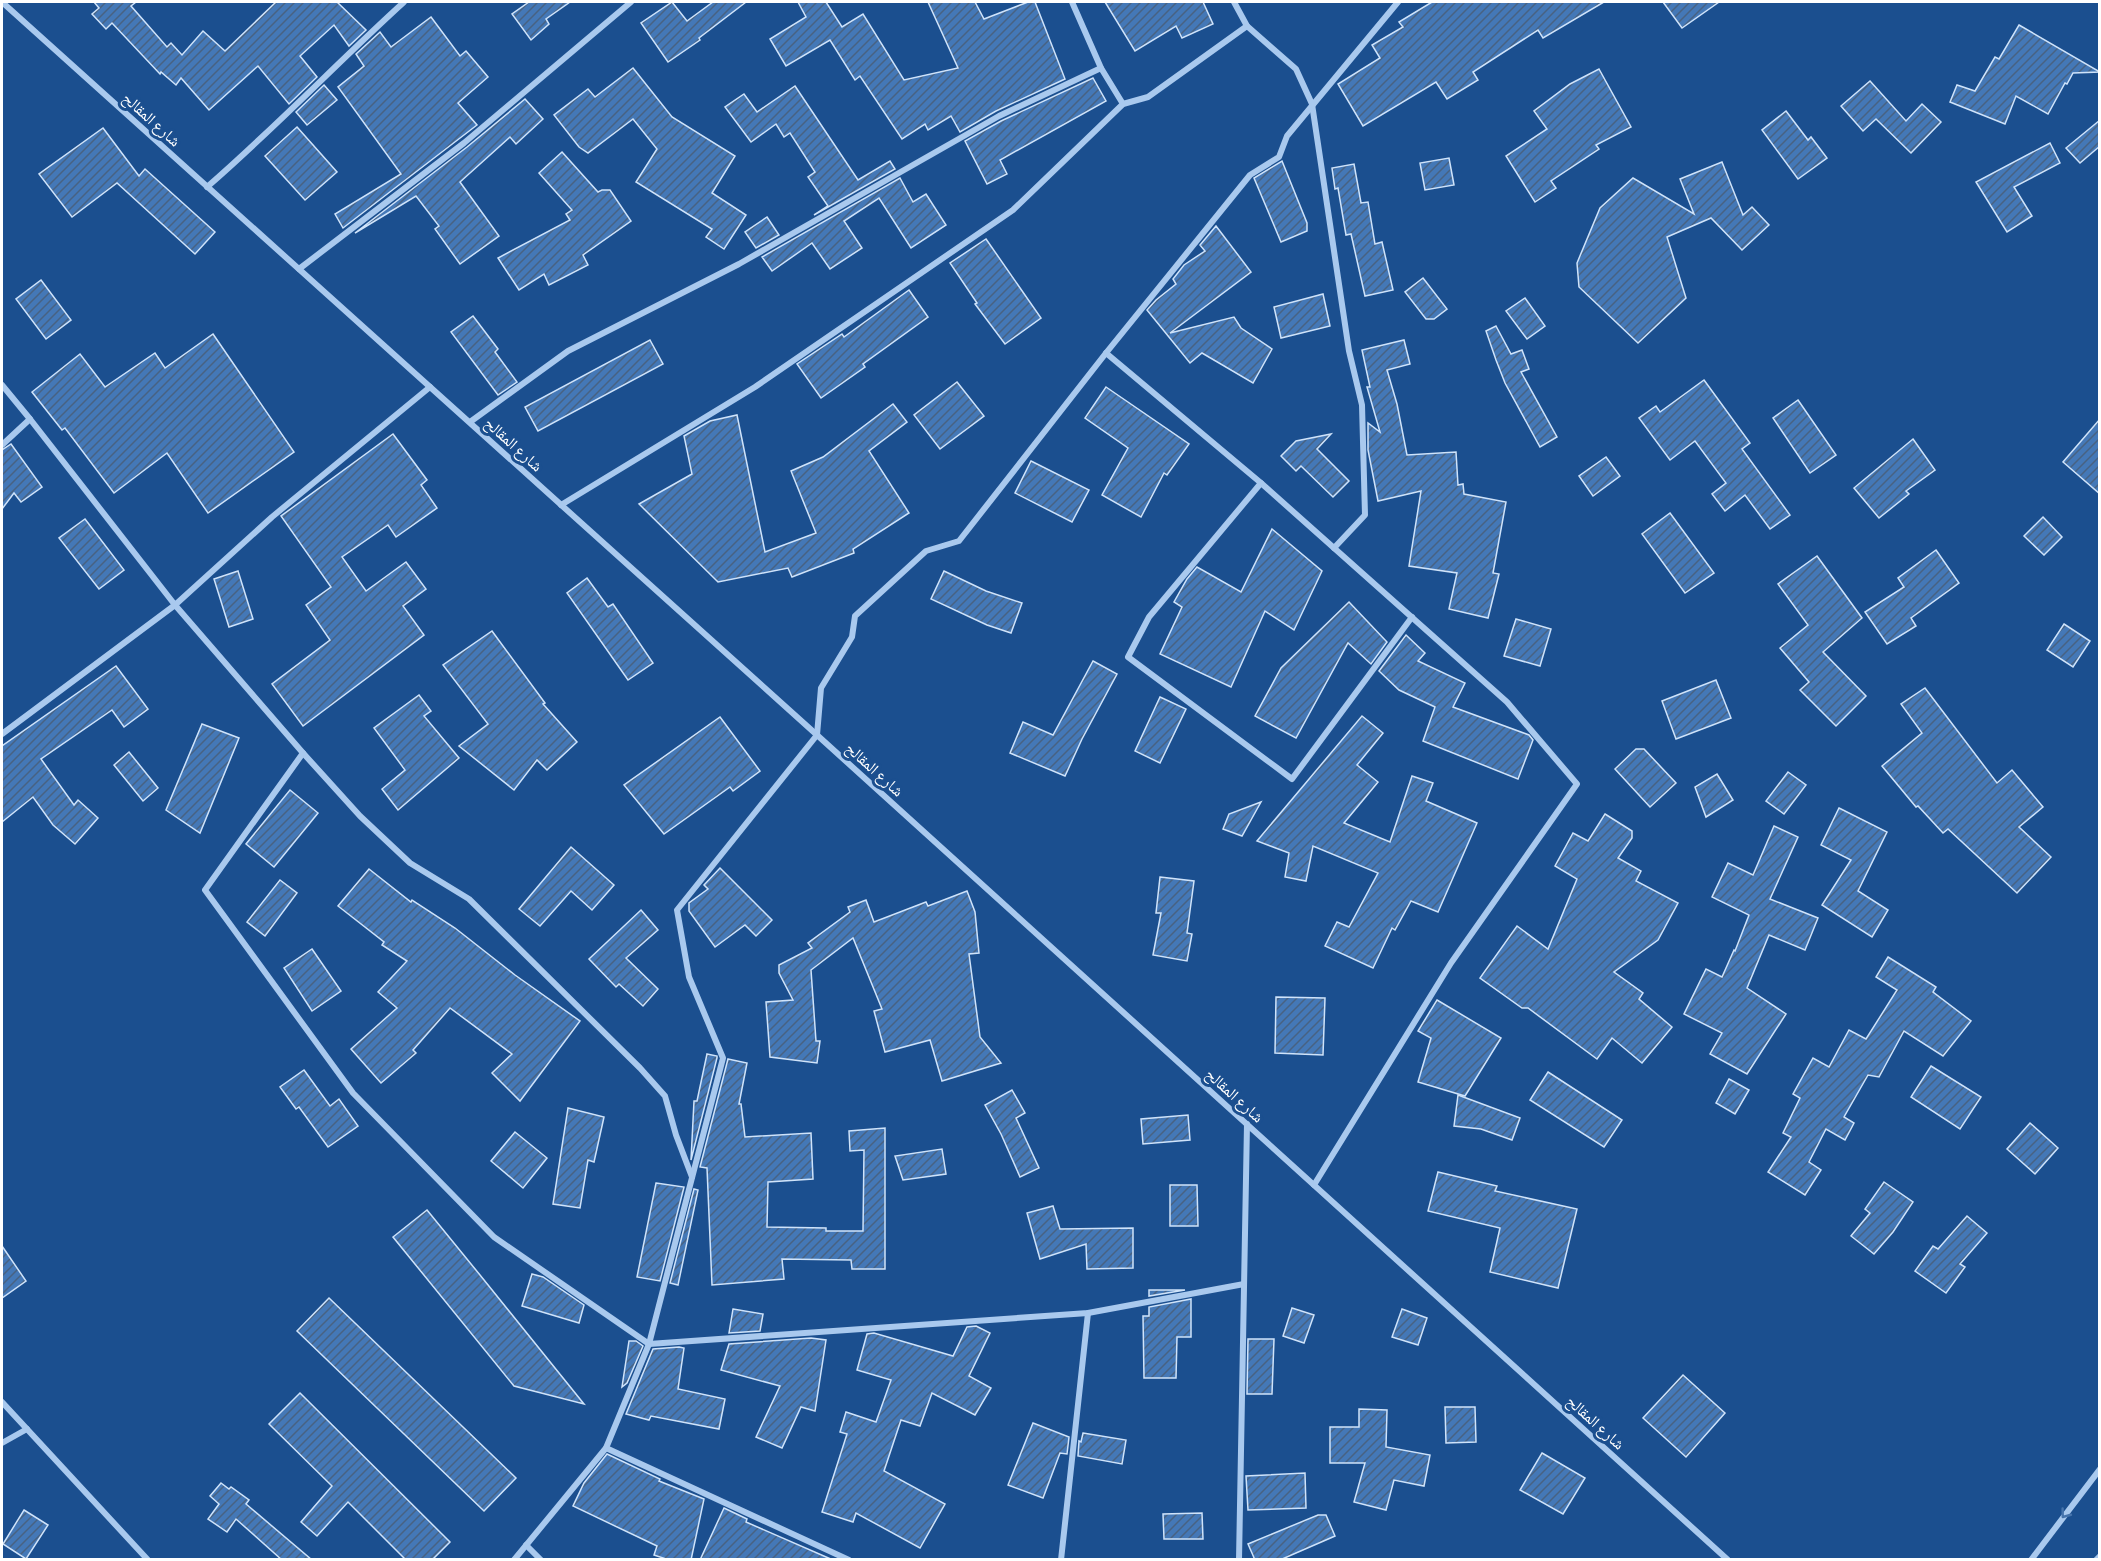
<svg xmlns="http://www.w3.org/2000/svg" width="2101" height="1561" font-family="'Source Sans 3','Noto Naskh Arabic',sans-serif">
	<defs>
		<pattern id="building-hatch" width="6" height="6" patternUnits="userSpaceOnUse" patternTransform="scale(1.5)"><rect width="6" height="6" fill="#4478b7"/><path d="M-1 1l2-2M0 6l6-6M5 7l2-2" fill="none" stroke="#486282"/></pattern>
	</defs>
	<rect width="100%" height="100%" fill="#1b4f8f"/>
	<g fill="url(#building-hatch)" stroke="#cfe3fa" stroke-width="1.5">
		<path d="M94,2h42l-5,4 36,41 4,-4 11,12 21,-24 22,20 51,-49h61l29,28 -17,16 -15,-21 -34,31 17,21 -28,27 -31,-38 -49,44 -28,-32 -5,7 -15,-13 -1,2 -48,-51 -6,6 -14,-15 7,-6z"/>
		<path d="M529,2h41l-24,17 3,5 -18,16 -19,-26z"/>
		<path d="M672,2l15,19 26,-19h33l-47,36 1,2 -32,22 -27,-39z"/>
		<path d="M798,2h28l16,25 21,-13 41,66 54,-12 -30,-66h47l9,17 44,-17h7l30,77 -69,32 -36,21 -9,-16 -23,14 -3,-6 -23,15 -42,-63 -5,4 -25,-40 -44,26 -16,-27 36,-22z"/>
		<path d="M1105,2h98l10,22 -31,14 -6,-12 -41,25z"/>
		<path d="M1432,2h172l-61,36 -5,-8 -65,42 5,8 -31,19 -11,-17 -73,44 -25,-42 42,-26 -8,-13 31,-18 -4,-5z"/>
		<path d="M1663,2h56l-37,26z"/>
		<path d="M431,17l29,39 6,-5 22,26 -30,26 19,22 -134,103 -8,-14 66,-40 -63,-87 26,-21 -8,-12 24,-22 11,15z"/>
		<path d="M2019,25l81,47 -27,1 -6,11 -2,-1 -17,31 -32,-18 -11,28 -55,-22 7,-17 18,6 20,-34 4,2z"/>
		<path d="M633,68l39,49 63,39 -23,37 34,22 -22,34 -18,-12 6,-8 -76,-47 21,-33 -24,-30 -45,34 -9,-6 -25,-32 34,-26 7,8z"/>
		<path d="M1599,69l32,58 -35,18 3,4 -48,32 5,7 -21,14 -29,-46 41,-27 -13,-18 36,-27z"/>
		<path d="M1093,78l13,23 -106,59 7,14 -20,10 -22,-43 36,-20z"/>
		<path d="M1870,81l36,40 16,-17 19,18 -30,31 -35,-34 -13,12 -22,-25z"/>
		<path d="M324,85l13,15 -30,25 -11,-13z"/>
		<path d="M795,86l63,94 32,-19 5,8 -81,46 14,-9 -20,-29 7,-5 -25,-39 -6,4 -8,-13 -25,18 -26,-35 19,-13 13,18z"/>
		<path d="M525,99l18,20 -27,25 -6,-7 -50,45 39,54 -39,28 -25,-35 4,-3 -23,-30 -61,37 112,-86z"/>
		<path d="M1786,111l22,29 3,-3 16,21 -29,21 -36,-49z"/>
		<path d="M2100,120v26l-20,17 -14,-15z"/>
		<path d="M297,127l40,45 -32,28 -40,-44z"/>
		<path d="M103,128l36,48 6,-7 70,63 -20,22 -78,-71 -45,34 -33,-43z"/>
		<path d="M2050,143l10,20 -46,24 18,29 -25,16 -31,-50z"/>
		<path d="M562,152l36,40 4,-2h8l21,31 -48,34 5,10 -39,20 -5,-11 -25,16 -21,-32 72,-38 -4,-6 6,-4 -33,-37z"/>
		<path d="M1449,158l5,27 -29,5 -5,-27z"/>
		<path d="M1282,161l25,62v8l-26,11 -27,-64z"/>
		<path d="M1722,162l21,53 9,-8 17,18 -27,25 -31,-32 -44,19 19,61 -48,45 -59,-56 -2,-24 23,-55 33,-30 61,36 -14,-35z"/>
		<path d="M1354,164l7,39 7,-1 7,42 7,-2 11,48 -28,6 -14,-62 -5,1 -8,-47 -3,1 -3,-21z"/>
		<path d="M900,178l13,24 13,-8 20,31 -35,23 -32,-50 -35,23 18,27 -32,21 -18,-26 -40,28 -10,-14z"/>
		<path d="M767,217l12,18 -23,13 -11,-16z"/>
		<path d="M1216,226l35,46 -81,61 64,-16 7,11 31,21 -19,34 -51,-30 -12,10 -43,-53 9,-10 20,-16 -3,-5 11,-14 21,-14 -5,-6z"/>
		<path d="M986,239l55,79 -36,26 -30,-40 2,-1 -27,-40z"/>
		<path d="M1423,278l24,31 -13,10h-8l-21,-27z"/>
		<path d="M41,280l30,40 -25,19 -30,-40z"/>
		<path d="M909,290l19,27 -65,47 2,3 -44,31 -24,-34 45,-30 2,3z"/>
		<path d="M1323,294l7,32 -49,12 -7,-31z"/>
		<path d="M1525,298l20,28 -18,13 -21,-28z"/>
		<path d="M473,316l25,33 -3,3 22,30 -19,13 -47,-63z"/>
		<path d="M1496,326l15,28 11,-4 7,19 -8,3 36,65 -17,10 -35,-64 -9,-23 -10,-29z"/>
		<path d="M213,334l81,118 -86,61 -41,-60 -53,40 -49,-65 -3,2 -30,-38 48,-38 25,33 50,-34 10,15z"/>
		<path d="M650,340l13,24 -125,67 -13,-24z"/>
		<path d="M1404,340l6,24 -23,6 10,34 10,51 49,-3 2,33 5,-1 1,10 42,8 -13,71 6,1 -11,44 -39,-9 8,-36 -48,-7 12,-75 -43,10 -10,-51v-27l12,9 -13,-45h3l-8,-37z"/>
		<path d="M1704,380l46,63 -8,6 48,66 -20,14 -25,-34 -20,16 -13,-17 14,-11 -31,-42 -25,19 -31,-42 17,-12 4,6z"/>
		<path d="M957,382l27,34 -44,33 -26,-34z"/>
		<path d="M1106,387l83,57 -22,31 -3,-2 -23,44 -39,-22 26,-47 -43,-30z"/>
		<path d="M1798,400l38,55 -26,18 -37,-55z"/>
		<path d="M893,404l14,18 -38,29 40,62 -56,36 1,4 -62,24 -4,-9 -70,14 -79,-78 53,-30 -8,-38 26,-15 27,-6 28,137 51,-19 -25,-62 32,-14z"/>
		<path d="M2100,419v75l-37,-32z"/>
		<path d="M393,434l34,46 -6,5 16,23 -41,29 -8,-12 -46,32 24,34 40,-29 20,27 -23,17 21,29 -121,91 -31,-42 58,-44 -24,-35 25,-18 -50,-71z"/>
		<path d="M1331,434l-14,15 32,32 -16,16 -32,-31 -5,5 -15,-15 15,-15z"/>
		<path d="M1913,439l22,31 -29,21 3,3 -30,24 -25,-30z"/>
		<path d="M11,444l31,43 -21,15 -7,-9 -12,16v-59z"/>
		<path d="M1606,457l14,19 -27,20 -14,-20z"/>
		<path d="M1031,461l58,29 -17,32 -57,-29z"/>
		<path d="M1670,513l44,60 -29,20 -43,-59z"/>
		<path d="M2043,517l19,20 -18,18 -20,-19z"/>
		<path d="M85,519l39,51 -25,19 -40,-51z"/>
		<path d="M1272,529l50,42 -28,59 -29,-19 -34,76 -71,-33 22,-47 -8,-5 13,-23 10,-12 44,25z"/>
		<path d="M1936,550l23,33 -48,35 5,8 -29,18 -22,-32 39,-25 -6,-9z"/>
		<path d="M1817,556l45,62 -39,34 43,44 -30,30 -36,-36 9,-8 -29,-34 28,-23 -30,-41z"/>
		<path d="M238,571l15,48 -24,8 -15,-48z"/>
		<path d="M944,571l42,20 36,12 -11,30 -24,-8 -56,-26z"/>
		<path d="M587,578l21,29 5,-3 40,59 -25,17 -61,-87z"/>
		<path d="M1349,602l38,40 -16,22 -23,-21 -52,95 -41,-22 26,-48z"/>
		<path d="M1516,619l35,10 -11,37 -36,-10z"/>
		<path d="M2064,624l26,17 -17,26 -26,-17z"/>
		<path d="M492,631l53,72 -2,1 34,38 -30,28 -10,-10 -23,30 -55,-44 29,-22 -45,-59z"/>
		<path d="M1406,635l19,18 -7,8 47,22 -12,24 76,28 4,5 -15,39 -95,-38 12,-34 -36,-17 -20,-19z"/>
		<path d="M1093,661l24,13 -35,65 -17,37 -55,-23 13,-31 30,13z"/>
		<path d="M116,666l32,43 -24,18 -12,-17 -71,49 33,46 4,-5 20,18 -23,26 -22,-19 -20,-28 -31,25v-76z"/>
		<path d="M1716,680l15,38 -55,21 -14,-38z"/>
		<path d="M1925,688l72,95 15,-13 31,37 -24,20 32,30 -34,36 -69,-64 -5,4 -25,-27 -2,1 -34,-41 40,-33 -21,-29z"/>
		<path d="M419,695l12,16 -7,5 35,42 -61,52 -16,-21 23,-19 -31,-42z"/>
		<path d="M1160,697l26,12 -26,54 -25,-12z"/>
		<path d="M1362,716l21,17 -26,32 21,17 -34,41 46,19 22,-66 21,7 -7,18 51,22 -39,89 -27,-11 -16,29 -3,-2 -19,40 -48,-22 12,-24 12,5 29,-54 -65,-27 -7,35 -21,-4 4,-24 -32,-12z"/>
		<path d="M720,717l40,54 -27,20 -3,-4 -66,47 -40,-49z"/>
		<path d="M202,724l37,14 -39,95 -34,-23z"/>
		<path d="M1636,749h8l32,34 -26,24 -35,-38z"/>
		<path d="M129,752l29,36 -15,13 -29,-36z"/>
		<path d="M1788,772l18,13 -22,29 -18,-13z"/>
		<path d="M1717,774l16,26 -27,17 -11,-30z"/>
		<path d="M290,790l28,23 -44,54 -28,-23z"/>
		<path d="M1261,802l-19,34 -19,-7 6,-15z"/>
		<path d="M1839,808l48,24 -29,59 30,19 -16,27 -50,-32 29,-45 -30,-15z"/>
		<path d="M1605,814l27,17v7l-14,20 23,13 -5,10 42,22 -20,37 -44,32 29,21 -4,6 33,28 -30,36 -30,-25 -15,21 -69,-51h-6l-42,-30 37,-52 31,23 29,-70 -22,-13 18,-33 15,8z"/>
		<path d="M1774,826l24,11 -28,62 48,19 -13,32 -36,-15 -22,53 39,26 -39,60 -37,-20 12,-21 -38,-19 22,-45 16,8 12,-27 1,1 14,-36 -37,-18 16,-34 25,12z"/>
		<path d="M571,847l43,38 -22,25 -21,-19 -31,35 -21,-17z"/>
		<path d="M720,868l52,52 -16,16 -11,-11 -30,22 -26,-36v-8l19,-14 -4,-4z"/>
		<path d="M369,869l42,33 1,-2 43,28 60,47 65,46 -60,80 -28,-28 20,-19 -62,-46 -37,42 3,3 -35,30 -30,-34 46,-41 -19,-16 29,-31 -25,-16 2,-3 -46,-36z"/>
		<path d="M1160,877l34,4 -7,52 5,1 -5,27 -34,-6 8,-42h-5z"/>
		<path d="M280,880l17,13 -32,43 -18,-14z"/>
		<path d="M967,891l8,21 4,41 -10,1 11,83 21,26 -59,18 -12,-41 -45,12 -11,-41 8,-2 -29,-71 -42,32 5,71h4l-3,22 -47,-6 -4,-55 27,-2 -14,-27v-8l33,-17 -4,-5 42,-31 -2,-5 18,-7 8,22 52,-20 2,4z"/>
		<path d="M641,910l17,20 -32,28 32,31 -15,17 -24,-22 -3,3 -27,-28z"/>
		<path d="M312,949l29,42 -29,20 -28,-43z"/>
		<path d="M1888,957l48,30 -3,5 38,29 -28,35 -39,-25 -25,46 -11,-2 -24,42 10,6 -9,17 -19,-11 -17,33 12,8 -16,25 -37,-23 23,-35 -8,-4 17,-35 -7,-4 20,-36 16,9 20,-37 17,9 31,-49 -21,-13z"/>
		<path d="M1276,997l49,1 -2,57 -48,-2z"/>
		<path d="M1437,1000l64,38 -36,58 -47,-14 13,-44 -13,-7z"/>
		<path d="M707,1054l10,2v2l-26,102 3,-59h3z"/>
		<path d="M728,1059l19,4 -8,41h2l4,33 66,-4 2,46 -45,3 -1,45 59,1v3h37l1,-81 -14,1 -1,-20 36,-3v141h-33l-1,-9 -69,-1 2,20 -72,6 -5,-117 -7,-1z"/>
		<path d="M1931,1066l50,31 -21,32 -49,-32z"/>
		<path d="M304,1070l26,36 9,-7 19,27 -30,21 -29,-40 -3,2 -16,-22z"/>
		<path d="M1548,1072l74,48 -18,27 -74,-47z"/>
		<path d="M1729,1079l20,11 -14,24 -19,-11z"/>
		<path d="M1012,1090l13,23 -9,5 23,50 -19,9 -19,-43 -16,-29z"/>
		<path d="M1458,1095l62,23 -8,22 -31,-11 -27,-3z"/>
		<path d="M568,1108l36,9 -10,45 -6,-2 -8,48 -27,-4z"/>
		<path d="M1188,1115l2,25 -47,4 -2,-25z"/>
		<path d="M2030,1123l28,25 -23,26 -28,-25z"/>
		<path d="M515,1132l32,26 -24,30 -32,-27z"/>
		<path d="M942,1149l4,25 -43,6 -8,-24z"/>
		<path d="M1438,1172l59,14 -2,5 82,18 -19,79 -68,-16 10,-44 -72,-17z"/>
		<path d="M1884,1182l29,20 -20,30 -19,22 -23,-18 19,-23 -5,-4z"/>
		<path d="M656,1183l28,4 -24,94 -23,-4z"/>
		<path d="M1170,1185h27l1,41h-28z"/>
		<path d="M694,1189l4,1 -20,95 -8,-2z"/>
		<path d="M1053,1206l7,23 73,-1v40l-46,1 -1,-25 -46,15 -13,-46z"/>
		<path d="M427,1210l53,65 104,129 -70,-18 -121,-149z"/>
		<path d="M1967,1216l20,17 -27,31 5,3 -19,26 -31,-22 18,-25 5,3z"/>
		<path d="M2,1246l24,35 -24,17z"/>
		<path d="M532,1274l11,3 41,28 -5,18 -57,-17z"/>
		<path d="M1149,1290h36l-36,6z"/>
		<path d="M329,1298l187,180 -32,33 -187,-180z"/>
		<path d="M1191,1299v38h-14l-1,41h-32l-1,-62h6v-9z"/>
		<path d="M1292,1308l22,7 -10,28 -21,-7z"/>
		<path d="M733,1309l30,5 -3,17 -31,2z"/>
		<path d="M1402,1309l25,9 -9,27 -26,-8z"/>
		<path d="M976,1326l14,7 -21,43 22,12 -16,27 -43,-22 -12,33 -19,-6 -17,51 61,33 -25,44 -64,-35 -3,9 -31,-10 25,-78 -7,-2 6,-20 30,10 15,-42 -34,-10 10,-36 7,-1 79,23 14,-29z"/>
		<path d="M811,1338l15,2 -11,71 -14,-4 -19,41 -26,-11 24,-51 -59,-16 8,-26z"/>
		<path d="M1248,1339h26l-2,55h-25z"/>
		<path d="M629,1341h7l7,5 -16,37 -5,4z"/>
		<path d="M679,1347l5,1 -6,41 47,10 -6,30 -68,-13 -2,4 -23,-6 27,-65z"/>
		<path d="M1683,1375l42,38 -39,44 -43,-39z"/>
		<path d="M300,1393l150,149 -18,18h-26l-58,-58 -31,34 -16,-14 31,-36 -63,-62z"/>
		<path d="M1445,1407h30l1,35 -30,1z"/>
		<path d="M1359,1409l28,1 -1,37 44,8 -6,31 -30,-6 -8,30 -32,-8 11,-39h-35v-36h29z"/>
		<path d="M1033,1423l36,14 -2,17 -7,-1 -17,45 -35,-13z"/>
		<path d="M1083,1433l43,7 -4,24 -44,-8 1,-15 2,1z"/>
		<path d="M1542,1453l43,25 -22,36 -43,-24z"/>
		<path d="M607,1454l53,25 -1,2 45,18 -13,61h-22l-15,-5 3,-9 -84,-40 11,-23z"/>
		<path d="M1305,1473l1,35 -58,2 -2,-34z"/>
		<path d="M221,1483l8,6 2,-2 18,13 -3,4 66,56h-30l-46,-41 -9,13 -19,-13 11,-15 -9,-8z"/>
		<path d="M724,1508l23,11 -1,3 87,38h-133z"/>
		<path d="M24,1510l24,15 -22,34 -23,-15z"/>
		<path d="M1202,1513l1,26h-39l-1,-25z"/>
		<path d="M1318,1515h8l9,21 -55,24h-25l-7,-16z"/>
	</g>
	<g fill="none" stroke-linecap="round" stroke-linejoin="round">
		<g stroke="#a9c9ee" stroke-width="6">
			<path d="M2,2l815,733 911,825"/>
			<path d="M1072,2l29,66 22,36"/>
			<path d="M1234,2l13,24 49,43 16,35 37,247 13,54 3,110 -31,33"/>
			<path d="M207,187c68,-59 131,-125 197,-185"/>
			<path d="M299,269l165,-126 167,-141"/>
			<path d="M1106,353l155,130 246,219 70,82 -126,179 -137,222"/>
			<path d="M2,385l28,34 -28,26"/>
			<path d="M30,419l145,186 97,-88 158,-130"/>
			<path d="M470,422l98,-71 171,-87 260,-148 102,-48"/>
			<path d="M1261,483l-112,134 -21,40 164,122 120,-162"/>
			<path d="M561,505l194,-118 258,-177 110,-106 25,-7 99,-71"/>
			<path d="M2,734l173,-129 128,148 57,63 50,47 59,36 171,169 25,28 11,39 16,42"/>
			<path d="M303,753l-98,137 148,203 141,144 155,107 439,-31 156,-29"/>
			<path d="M2,1402l146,158"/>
			<path d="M2,1443l25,-14"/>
			<path d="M606,1448l243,112"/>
			<path d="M526,1545l15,15"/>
			<path d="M514,1560l92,-112 43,-104 74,-286 -34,-81 -12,-67 140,-175 4,-47 31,-51 3,-21 71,-65 33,-10 147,-188 144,-178 29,-18 8,-21 111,-134"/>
			<path d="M1061,1560l27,-247"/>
			<path d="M1239,1560l8,-436"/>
			<path d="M2031,1560l69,-91"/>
			<path d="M2096,1560l4,-4"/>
		</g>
	</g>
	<defs><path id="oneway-chevron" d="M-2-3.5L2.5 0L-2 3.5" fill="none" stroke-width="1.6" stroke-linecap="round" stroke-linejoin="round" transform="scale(1.5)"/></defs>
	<use stroke="#4674ac" href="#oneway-chevron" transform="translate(2065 1514) rotate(127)"/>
	<g text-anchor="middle" stroke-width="6" stroke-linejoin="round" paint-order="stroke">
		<g font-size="16" fill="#fff" stroke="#1b4f8f">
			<text transform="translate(152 119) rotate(42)" y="6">شارع المقالح</text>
			<text transform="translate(514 444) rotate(42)" y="6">شارع المقالح</text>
			<text transform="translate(875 769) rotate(42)" y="6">شارع المقالح</text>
			<text transform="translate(1235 1095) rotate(42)" y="6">شارع المقالح</text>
			<text transform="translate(1596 1422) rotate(42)" y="6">شارع المقالح</text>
		</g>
	</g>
	<rect width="2101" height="1561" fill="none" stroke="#ffffff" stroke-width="6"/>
</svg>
